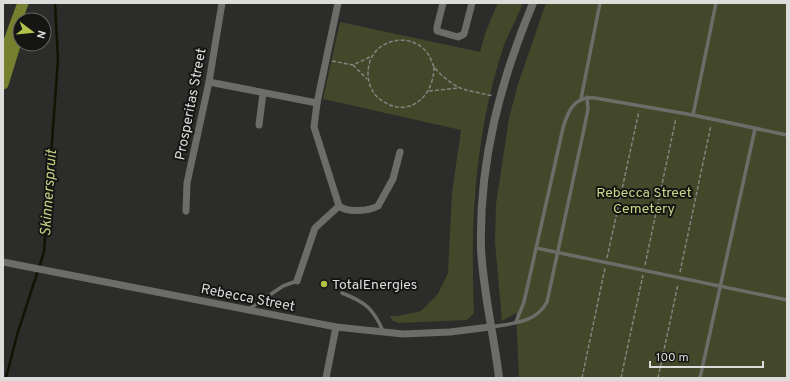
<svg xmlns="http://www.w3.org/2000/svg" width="790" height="381" font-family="Overpass,sans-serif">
	<rect width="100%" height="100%" fill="#2c2d2a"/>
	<g fill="#43482a">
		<path d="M498,3h25c-6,15 -14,29 -20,45 -28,86 -33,175 -29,265l-7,7 -68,3 -6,-2 -3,-5h8l23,-5 17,-17 10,-21 4,-80 9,-63 -138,-31 17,-77 140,30 6,-21z"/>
		<path d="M546,3h241v375h-268l-3,-65 -14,8 -7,-79 1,-38 13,-86 9,-34z"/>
	</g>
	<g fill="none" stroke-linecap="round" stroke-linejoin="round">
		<path stroke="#111400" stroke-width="2.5" d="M6,378l11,-43 27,-83 14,-193 -3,-56"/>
		<g stroke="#838481" stroke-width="1.5" stroke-dasharray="4 2" stroke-linecap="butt">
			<path d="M332,61l21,4 19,-9"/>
			<path d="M353,65l14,14"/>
			<path d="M434,67c0,29 -25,53 -53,33 -8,-5 -13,-16 -13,-26 0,-11 4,-22 14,-28 15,-10 36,-7 46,8 3,4 4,10 7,14 4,6 16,15 23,19 4,3 28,7 35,9"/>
			<path d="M429,91l30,-3"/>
			<path d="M607,258l32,-147"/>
			<path d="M645,265l31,-147"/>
			<path d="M680,272l31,-147"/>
			<path d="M582,378l23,-110"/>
			<path d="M621,378l22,-103"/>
			<path d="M658,378l20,-94"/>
		</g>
		<g stroke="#6c6d69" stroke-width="3.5">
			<path d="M716,3l-23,112 94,20"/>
			<path d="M581,99l19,-96"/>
			<path d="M536,248l251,52"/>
			<path d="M342,293c23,9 31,15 41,38"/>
			<path d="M249,309l34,-23 14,-5"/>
			<path d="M516,322l8,-20 39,-174c5,-17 11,-32 32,-30l98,17"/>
			<path d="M492,327c21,-4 44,-4 55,-25l37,-173 4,-20 -1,-12"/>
			<path d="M700,378l55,-249"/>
		</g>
		<g stroke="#6c6d69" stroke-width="7">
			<path d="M338,3l-21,100 -3,24 25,79c8,7 30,5 39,0l15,-27 7,-27"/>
			<path d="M443,3l-6,24v4l21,6 6,-3 8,-31"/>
			<path d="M209,82l108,21"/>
			<path d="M259,125l4,-32"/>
			<path d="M186,211l1,-28 22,-101 13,-79"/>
			<path d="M3,262l333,65 67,7 47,-2 40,-5"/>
			<path d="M297,281l18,-53 24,-22"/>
			<path d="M326,378l10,-51"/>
		</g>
		<path stroke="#6c6d69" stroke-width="8" d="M499,378c-5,-43 -16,-86 -18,-130 -2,-86 19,-166 52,-245"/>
		<g stroke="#77802e" stroke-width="11">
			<path d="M3,57l20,-54"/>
			<path d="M3,84l14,-45"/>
		</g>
	</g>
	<circle fill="#b3c24b" stroke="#151514" stroke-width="1.5" cx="324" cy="284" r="4"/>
	<g text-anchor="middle" stroke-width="4" stroke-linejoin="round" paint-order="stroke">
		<g font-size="14" fill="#dcdddb" stroke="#151514">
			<text transform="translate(190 104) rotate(-79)" y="5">Prosperitas Street</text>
			<text transform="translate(248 297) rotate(11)" y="5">Rebecca Street</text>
		</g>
		<g font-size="14" fill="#c9d688" stroke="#151514">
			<text x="644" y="197">Rebecca Street<tspan x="644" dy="16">Cemetery</tspan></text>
		</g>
		<g font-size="14" fill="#dcdddb" stroke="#151514" text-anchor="start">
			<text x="332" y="289">TotalEnergies</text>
		</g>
		<g font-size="15" font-style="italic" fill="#c4d183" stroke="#151514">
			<text transform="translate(48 193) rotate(-86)" y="5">Skinnerspruit</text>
		</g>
	</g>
	<rect width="790" height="381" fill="none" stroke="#dcdddb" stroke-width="8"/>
	<g transform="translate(32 32) rotate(106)"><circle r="19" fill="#151514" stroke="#656564"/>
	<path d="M0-3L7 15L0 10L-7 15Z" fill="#b3c24b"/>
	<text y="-6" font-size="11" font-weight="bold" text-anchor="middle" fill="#dcdddb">N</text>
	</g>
	<path d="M650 361v6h113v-6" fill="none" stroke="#dcdddb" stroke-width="2"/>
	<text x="656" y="361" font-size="12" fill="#dcdddb" stroke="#151514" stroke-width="3" paint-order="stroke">100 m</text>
</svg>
